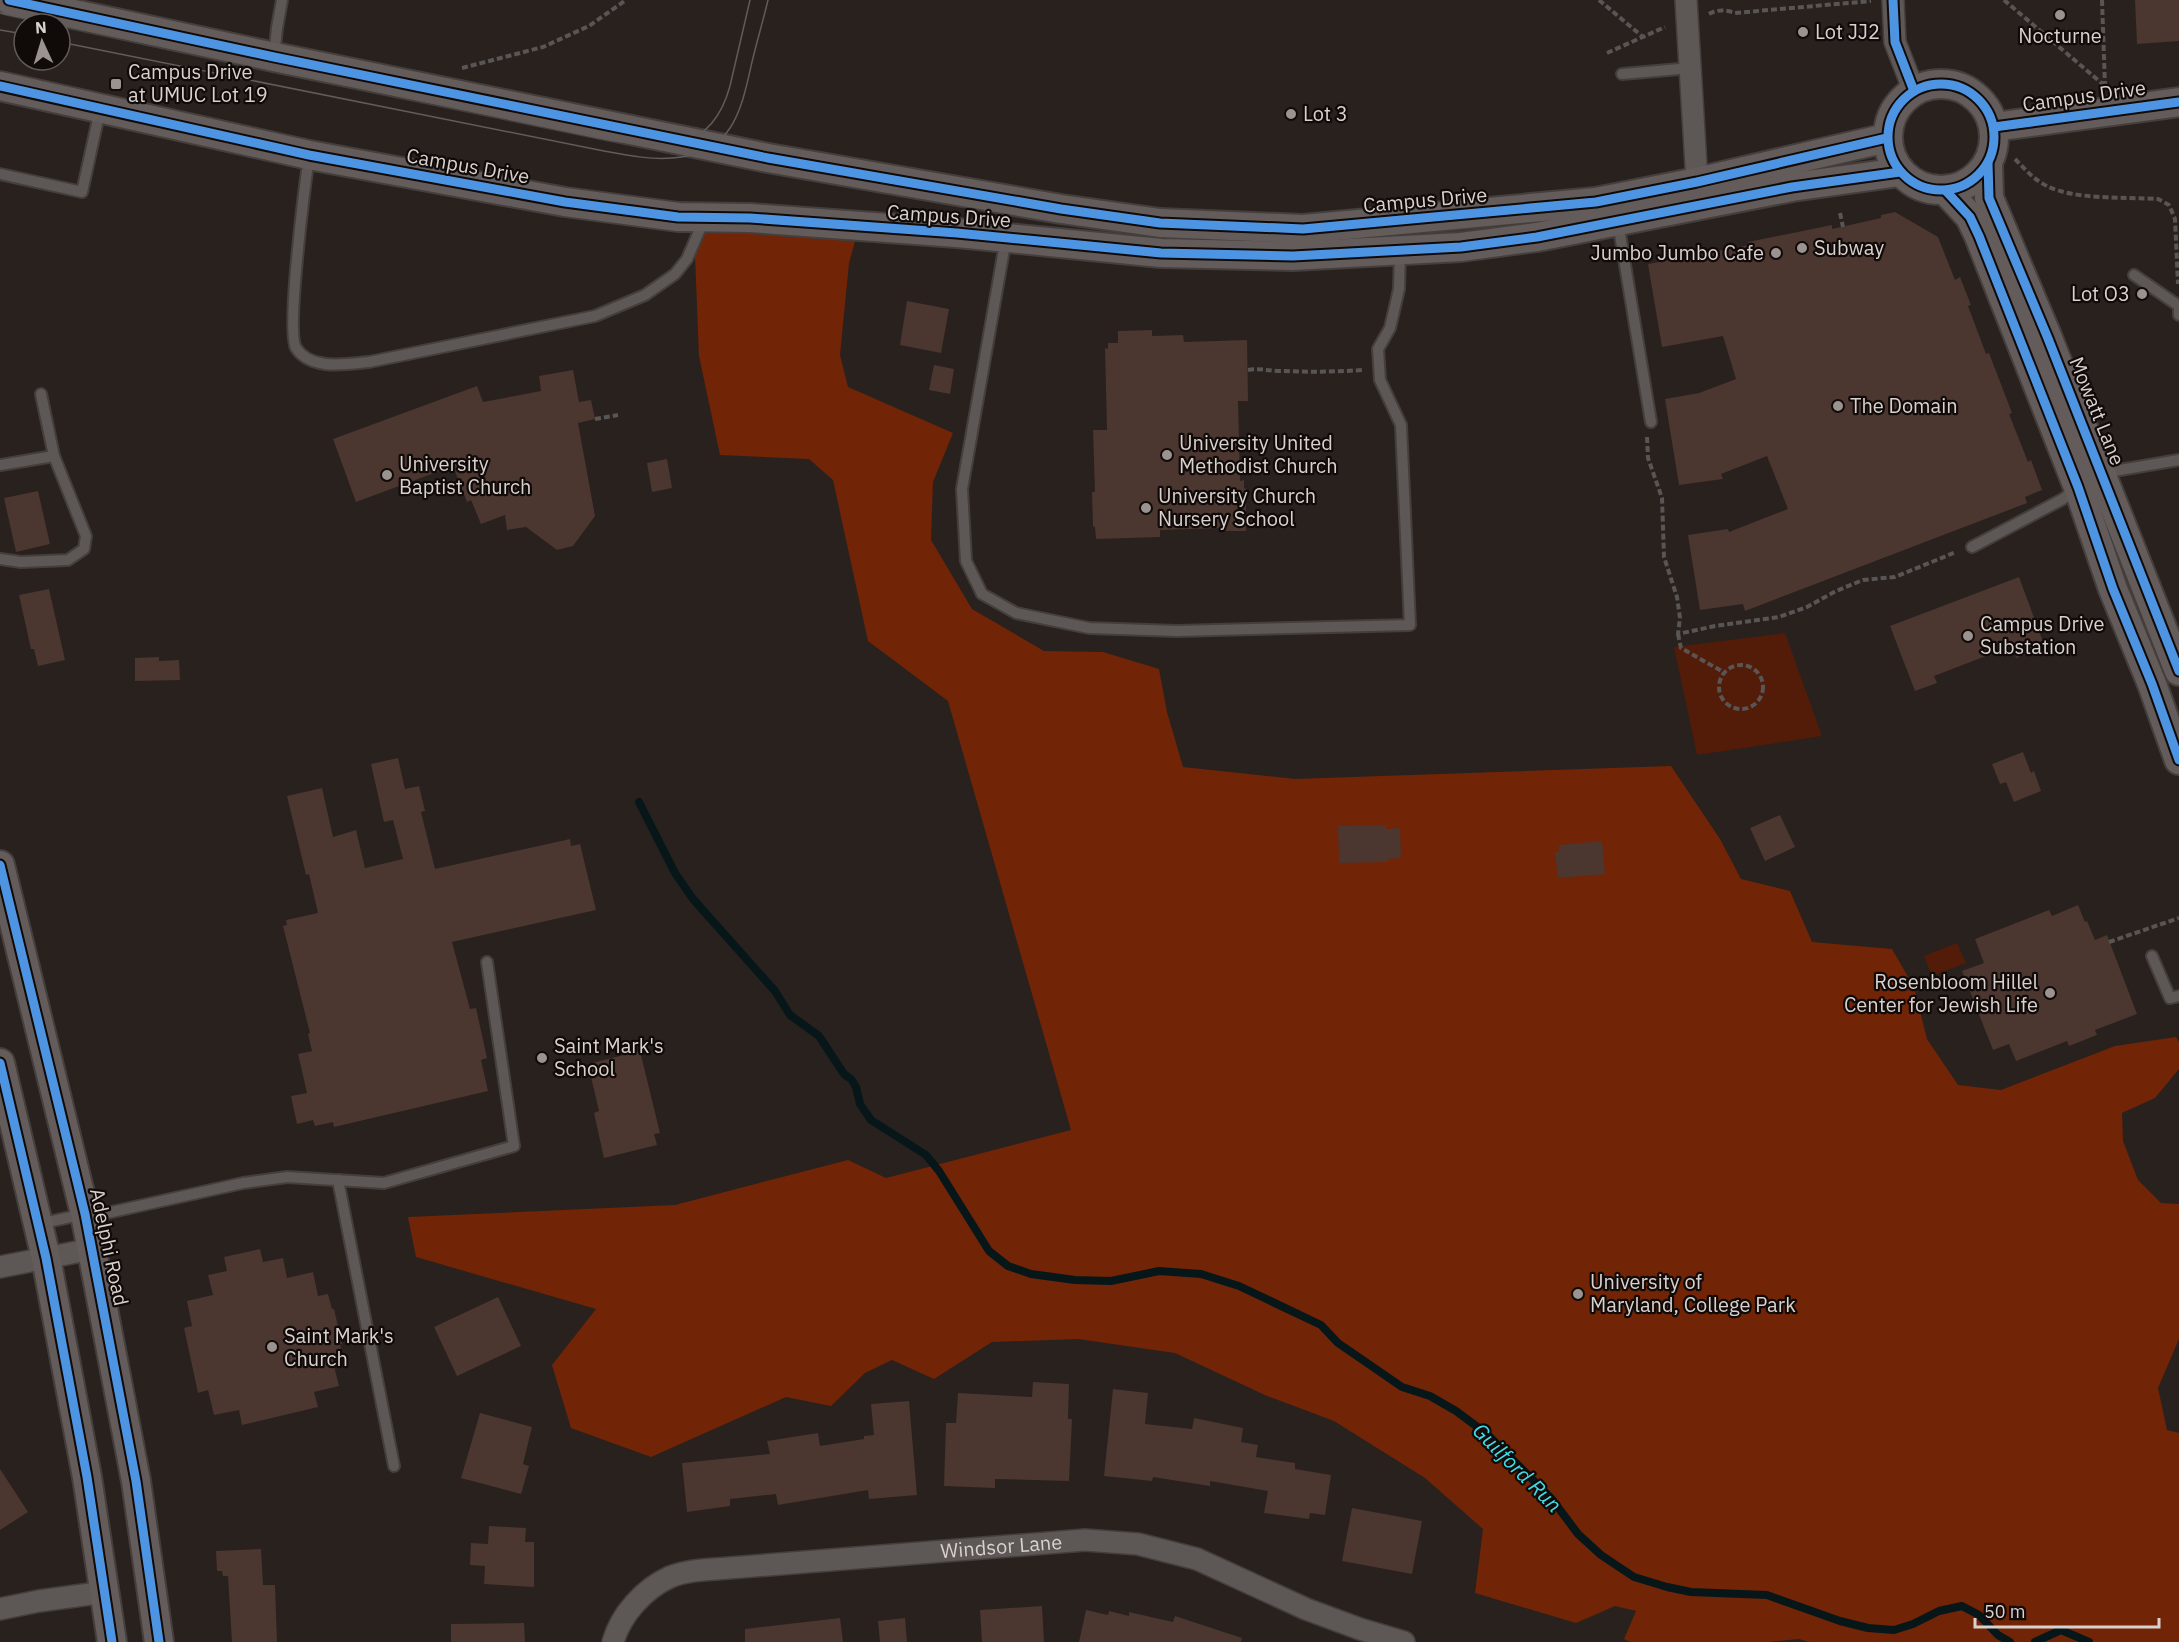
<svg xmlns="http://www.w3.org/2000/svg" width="2179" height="1642" font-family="'IBM Plex Sans',sans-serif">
	<rect width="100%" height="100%" fill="#28211e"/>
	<g fill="#521c09">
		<path d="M1785,633l37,103 -125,19 -23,-108z"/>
		<path d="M1957,943l9,20 -34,13 -8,-20z"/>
	</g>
	<path fill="#722406" d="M693,206l162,35 -6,22 -9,92 8,32 105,46 -20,49 -2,58 41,69 72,42 59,1 56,17 8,43 16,55 112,12 376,-13 49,73 21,40 49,12 22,51 80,7 22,38 13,52 31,46 43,5 114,-44 61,-9 3,5v27l-24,29 -33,15 1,28 15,39 23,23 18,1v135l-21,49 9,42 12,3v209h-370l-10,-3 -31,3h-138l-6,-3 12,-28 -21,-5 -39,17 -101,-30 8,-64 -58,-51 -91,-57 -67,-25 -92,-43 -97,-14 -86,3 -58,37 -42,-19 -27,13 -34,33 -45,-9 -135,60 -80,-29 -19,-63 44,-56 -180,-52 -8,-40 267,-12 173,-45 38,18 185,-48 -123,-429 -80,-60 -35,-161 -24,-21 -89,-4 -21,-99z"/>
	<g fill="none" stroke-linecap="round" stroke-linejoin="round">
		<g stroke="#071719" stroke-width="8">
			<path d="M639,802l36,71 18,26 82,92 15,24 29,21 25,38 7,5 5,8 4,17 11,16 55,35 13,16 50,80 19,15 23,8 44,6 36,1 48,-10 42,3 38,12 82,39 17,18 64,44 28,9 26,15 31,23 64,64 27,36 23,21 33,22 33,10 24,5 76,3 73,26 28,7 26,2 19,-6 26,-13 23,-5 17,9 19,20 12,7"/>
			<path d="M2035,1642l26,-12 28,12"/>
		</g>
	</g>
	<g fill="#4b3630">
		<path d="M2135,0h44v41l-42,3z"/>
		<path d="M1895,212l43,25 17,43 5,-3 11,28 -3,1 18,48 3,-1 23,60 -3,1 19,48 3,-2 11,30 -17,7 2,6 -282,108 -2,-7 -43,6 -12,-75 40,-6 1,3 59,-23 -21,-53 -46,18 2,5 -44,6 -14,-86 34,-6 37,-14 -13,-43 -61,11 -14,-83 101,-19 -1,-3 84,-17v4l49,-11v-3z"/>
		<path d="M907,301l42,8 -8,44 -41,-8z"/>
		<path d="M1152,330v6l31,-1 1,7 63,-2 1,61h-10l2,80 4,-1v8l2,1v42h-24v-3l-62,2v7l-64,2 -1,-12 -2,-1 -1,-34h3l-2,-62h14l-2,-82 3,1v-6h10v-12z"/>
		<path d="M934,365l20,4 -4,25 -21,-4z"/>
		<path d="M573,370l6,32 12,-2 4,19 -17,4 17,93 -22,30 -16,4 -31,-23 -19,3 -2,-15 -24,9 -10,-24 -4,2 -14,-36 -97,36 -23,-63 144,-53 6,16 58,-11 -2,-15z"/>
		<path d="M667,459l5,29 -20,4 -5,-29z"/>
		<path d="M38,491l12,53 -34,8 -12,-54z"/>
		<path d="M2019,577l26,70 -29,11 -4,-12 -78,30 3,7 -22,8 -25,-65z"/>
		<path d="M49,589l16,71 -27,6 -4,-17h-3l-12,-54z"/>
		<path d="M159,657v4l20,-1 1,20 -45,1v-23z"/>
		<path d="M2023,752l8,21 3,-2 7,20 -27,11 -8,-20 -6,2 -8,-20z"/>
		<path d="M398,758l7,31 14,-3 6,25 -4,1 14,57 135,-30 1,7 9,-2 16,66 -144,32 18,67 6,-1 11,50 -6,2 7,31 -154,36 -1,-5 -18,4 -2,-6 -16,4 -6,-28 16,-3 -9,-39 14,-3 -4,-17 2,-1 -27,-107 4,-1 -1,-5 32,-7 -9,-39 -3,1 -19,-79 35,-8 11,49 23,-7 9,38 38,-9 -10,-39 -9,2 -13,-58z"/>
		<path d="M1780,815l15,32 -30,14 -15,-33z"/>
		<path d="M1386,825v4l14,-1 1,30 -14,1 1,3 -49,1 -1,-37z"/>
		<path d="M1602,841l3,33 -47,4 -3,-26h4v-7z"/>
		<path d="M2078,905l7,17 2,-1 8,19 12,-5 30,79 -42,16 2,5 -28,11 -2,-5 -51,20 -7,-17 -16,6 -31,-79 22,-8 -9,-24 74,-29 3,6z"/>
		<path d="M640,1051l20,82 -6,1 3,11 -53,13 -10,-45 5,-2 -11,-47z"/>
		<path d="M260,1249l3,13 20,-4 4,20 26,-6 5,24 10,-2 4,15h2l8,35h-2l3,15 -10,3 6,24 -25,6 4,15 -76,18 -3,-15 -25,5 -6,-25 -10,3 -14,-65 8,-2 -5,-25 26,-6 -5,-20 19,-4 -3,-14z"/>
		<path d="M498,1297l23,49 -64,30 -23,-49z"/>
		<path d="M1033,1382l36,2 -1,35h4l-3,62 -74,-2v9l-51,-2 2,-63h10l2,-30 74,4z"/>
		<path d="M1113,1389l35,4 -3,31 47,5 2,-11 49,10 -2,14 17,3 -2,12 39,6v6l36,6 -6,40 -15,-2 -1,6 -45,-6 4,-22 -58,-10v5l-57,-9 -1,4 -48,-5z"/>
		<path d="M909,1401l8,94 -48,4 -1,-9 -90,15 -2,-11 -46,5v7l-43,6 -5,-49 88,-9 -3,-13 51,-8 2,13 44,-7v-3l10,-1 -3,-31z"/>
		<path d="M480,1413l52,14 -9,37 6,2 -8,28 -60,-16z"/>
		<path d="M0,1469l28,43 -28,18z"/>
		<path d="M1352,1508l70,13 -10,53 -70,-13z"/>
		<path d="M489,1526l37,2 -1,14h9v45l-50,-3 1,-18 -15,-1 1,-22 17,1z"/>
		<path d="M261,1549l2,36h12l2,57h-45l-4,-66h-5l-1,-5h-5l-1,-20z"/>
		<path d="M1042,1606l2,36h-62l-2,-32z"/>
		<path d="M1086,1610l22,5 1,-4 20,5v-4l44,10 2,-6 67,22 -1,4h-162z"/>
		<path d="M840,1618l3,24h-98v-13z"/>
		<path d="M905,1618l2,24h-27l-2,-21z"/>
		<path d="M524,1623l1,19h-74v-18z"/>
	</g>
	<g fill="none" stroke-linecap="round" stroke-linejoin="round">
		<defs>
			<g id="lane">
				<path d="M274,57l3,-29 5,-28"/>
				<path d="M1622,74l69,-6"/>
				<path d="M309,157c-4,27 -23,174 -13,191 15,23 51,16 73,14l226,-46 50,-21 30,-21 12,-15 17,-39"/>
				<path d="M0,174l82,18 18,-82"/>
				<path d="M1618,222l33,200"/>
				<path d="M1006,238l-44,251 4,72 16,33 34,19 73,15 88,3 233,-6 -9,-200 -21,-45 -2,-31 12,-21 9,-39 1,-37"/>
				<path d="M2134,275l45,31v9"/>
				<path d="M0,465l54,-9 -13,-62"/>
				<path d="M2102,473l77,-13"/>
				<path d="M1972,547l91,-48 13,-10"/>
				<path d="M0,559l21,3 47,-2 16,-11 2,-13 -32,-80"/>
				<path d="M2152,956l18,42 9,-2"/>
				<path d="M338,1180l56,286"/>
				<path d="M38,1224l47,-10 22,-1 136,-30 44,-6 97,6 130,-37 -27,-184"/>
			</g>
			<g id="street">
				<path d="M1686,0l11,182"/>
				<path d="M1893,0l2,42 19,49"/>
				<path d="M0,1267l92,-18"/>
				<path d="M0,1609l39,-8 66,-9"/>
				<path id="s1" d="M613,1642c8,-28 31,-53 57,-65 15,-6 31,-7 46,-8l369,-29 53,4 59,15 109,50 54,20 44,13"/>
			</g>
			<g id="secondary">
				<path d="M9,0l265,57 494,101 293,51 99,14 143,6 293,-27 101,-20 190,-44"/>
				<circle cx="1941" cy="137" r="53"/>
				<path d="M0,86l309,69 256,47 113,15 72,1 207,15 204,20 132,3 168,-9 76,-10 255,-50 108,-15"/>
				<path d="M1994,127l185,-25"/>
				<path d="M1988,163l1,35 58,138 132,335"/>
				<path d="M1946,191l24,26 9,19 99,251 35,102 39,95 27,76"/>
				<path d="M0,865l85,349 51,267 23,161"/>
				<path d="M0,1063l46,195 41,219 25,165"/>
			</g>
		</defs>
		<use href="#lane" stroke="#443e3c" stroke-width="14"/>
		<use href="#street" stroke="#443e3c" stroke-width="24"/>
		<use href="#secondary" stroke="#443e3c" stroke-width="32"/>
		<g stroke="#595554" stroke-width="4" stroke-dasharray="6 3" stroke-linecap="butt">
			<path d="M1599,0l44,37"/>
			<path d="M2004,0l101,86"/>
			<path d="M2102,0l3,86"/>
			<path d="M1709,14c8,-5 18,-4 26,-1l136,-12"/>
			<path d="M1607,53l58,-26"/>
			<path d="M462,68l81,-21 46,-21 37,-26"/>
			<path d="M2015,159c10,10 19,21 32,27 27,14 79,11 111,13l11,6 6,14 3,65"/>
			<path d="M1840,213l3,14"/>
			<path d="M1248,370c12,-2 21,1 33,1 27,1 54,1 81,-1"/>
			<path d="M595,419l23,-4"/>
			<path d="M1647,437l1,21 14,40 2,59 13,40 3,21 -2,16 37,-8 64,-9 28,-10 29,-16 27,-11 32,-3 61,-25"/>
			<path d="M1678,634l3,14 44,25"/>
			<circle cx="1741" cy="687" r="22"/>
			<path d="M2109,942l70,-24"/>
		</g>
		<use href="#lane" stroke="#5d5755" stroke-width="10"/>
		<use href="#street" stroke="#5d5755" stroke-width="21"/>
		<use href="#secondary" stroke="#635c5a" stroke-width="28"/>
		<g stroke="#605c5a" stroke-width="1.5">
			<path d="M0,13l53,11"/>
			<path d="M60,25l544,114c59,10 107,16 126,-53l20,-86"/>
			<path d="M0,30l24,4"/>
			<path d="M60,42l544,109c22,4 46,9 68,7 61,-4 69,-47 80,-96 5,-21 11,-41 16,-62"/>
		</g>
		<defs>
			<g id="cycleway">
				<path d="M9,0l265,57 494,101 293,51 99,14 143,6 293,-27 101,-20 190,-44"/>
				<path d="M1893,0l2,42 19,49"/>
				<circle cx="1941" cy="137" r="53"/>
				<path d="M0,86l309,69 256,47 113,15 72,1 207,15 204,20 132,3 168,-9 76,-10 255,-50 108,-15"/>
				<path d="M1994,127l185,-25"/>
				<path d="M1988,163l1,35 58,138 132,335"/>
				<path d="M1946,191l24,26 9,19 99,251 35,102 39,95 27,76"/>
				<path d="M0,865l85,349 51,267 23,161"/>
				<path d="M0,1063l46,195 41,219 25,165"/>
			</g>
		</defs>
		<use href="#cycleway" stroke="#100a09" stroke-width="13"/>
		<use href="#cycleway" stroke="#4d94e3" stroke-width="9"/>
	</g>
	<g fill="#9b9390" stroke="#100a09" stroke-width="2">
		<circle cx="2060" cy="15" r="6"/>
		<circle cx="1803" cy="32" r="6"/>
		<rect x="110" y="78" width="12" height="12" rx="3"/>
		<circle cx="1291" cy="114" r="6"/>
		<circle cx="1802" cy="248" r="6"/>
		<circle cx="1776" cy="253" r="6"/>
		<circle cx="2142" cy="294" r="6"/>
		<circle cx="1838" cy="406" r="6"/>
		<circle cx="1167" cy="455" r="6"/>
		<circle cx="387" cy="475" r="6"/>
		<circle cx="1146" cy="508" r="6"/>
		<circle cx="1968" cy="636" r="6"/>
		<circle cx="2050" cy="993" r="6"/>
		<circle cx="542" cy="1058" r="6"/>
		<circle cx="1578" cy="1294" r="6"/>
		<circle cx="272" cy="1347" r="6"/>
	</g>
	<g text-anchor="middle" stroke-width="4.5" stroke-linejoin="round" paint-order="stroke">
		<g font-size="20" fill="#d9d1ce" stroke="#100a09" text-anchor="start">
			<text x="1815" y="39">Lot JJ2</text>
			<text x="2060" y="43" text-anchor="middle">Nocturne</text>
			<text x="128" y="79">Campus Drive<tspan x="128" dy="23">at UMUC Lot 19</tspan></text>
			<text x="1303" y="121">Lot 3</text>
			<text x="1814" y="255">Subway</text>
			<text x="1764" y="260" text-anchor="end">Jumbo Jumbo Cafe</text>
			<text x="2130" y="301" text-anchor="end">Lot O3</text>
			<text x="1850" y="413">The Domain</text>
			<text x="1179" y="450">University United<tspan x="1179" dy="23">Methodist Church</tspan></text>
			<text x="399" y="471">University<tspan x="399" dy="23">Baptist Church</tspan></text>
			<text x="1158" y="503">University Church<tspan x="1158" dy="23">Nursery School</tspan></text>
			<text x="1980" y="631">Campus Drive<tspan x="1980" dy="23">Substation</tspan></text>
			<text x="2038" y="989" text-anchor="end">Rosenbloom Hillel<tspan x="2038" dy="23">Center for Jewish Life</tspan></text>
			<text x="554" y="1053">Saint Mark's<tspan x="554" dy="23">School</tspan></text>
			<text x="1590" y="1289">University of<tspan x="1590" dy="23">Maryland, College Park</tspan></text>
			<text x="284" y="1343">Saint Mark's<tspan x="284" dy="23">Church</tspan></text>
		</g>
		<g font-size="20" fill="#d9d1ce" stroke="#100a09">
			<text transform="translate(2084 96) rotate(-8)" y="7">Campus Drive</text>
			<text transform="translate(468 166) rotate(10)" y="7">Campus Drive</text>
			<text transform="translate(1425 200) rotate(-5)" y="7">Campus Drive</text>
			<text transform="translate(949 216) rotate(4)" y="7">Campus Drive</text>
			<text transform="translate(2097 411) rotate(68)" y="7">Mowatt Lane</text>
			<text transform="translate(109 1247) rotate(78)" y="7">Adelphi Road</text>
			<text dy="7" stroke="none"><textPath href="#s1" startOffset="422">Windsor Lane</textPath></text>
		</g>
		<g font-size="21" font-style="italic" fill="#3edde8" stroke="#100a09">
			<text transform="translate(1517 1468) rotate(45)" y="7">Guilford Run</text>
		</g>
	</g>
	<g transform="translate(42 42) rotate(356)"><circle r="28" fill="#100a09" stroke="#605a58" stroke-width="1.5"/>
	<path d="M0-4.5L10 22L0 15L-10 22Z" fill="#9b9390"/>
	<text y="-9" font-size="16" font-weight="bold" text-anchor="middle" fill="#d9d1ce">N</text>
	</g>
	<path d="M1975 1618v9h184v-9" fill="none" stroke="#d9d1ce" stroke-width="3"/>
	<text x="1984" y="1618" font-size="18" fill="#d9d1ce" stroke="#100a09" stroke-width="4.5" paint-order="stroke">50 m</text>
</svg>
